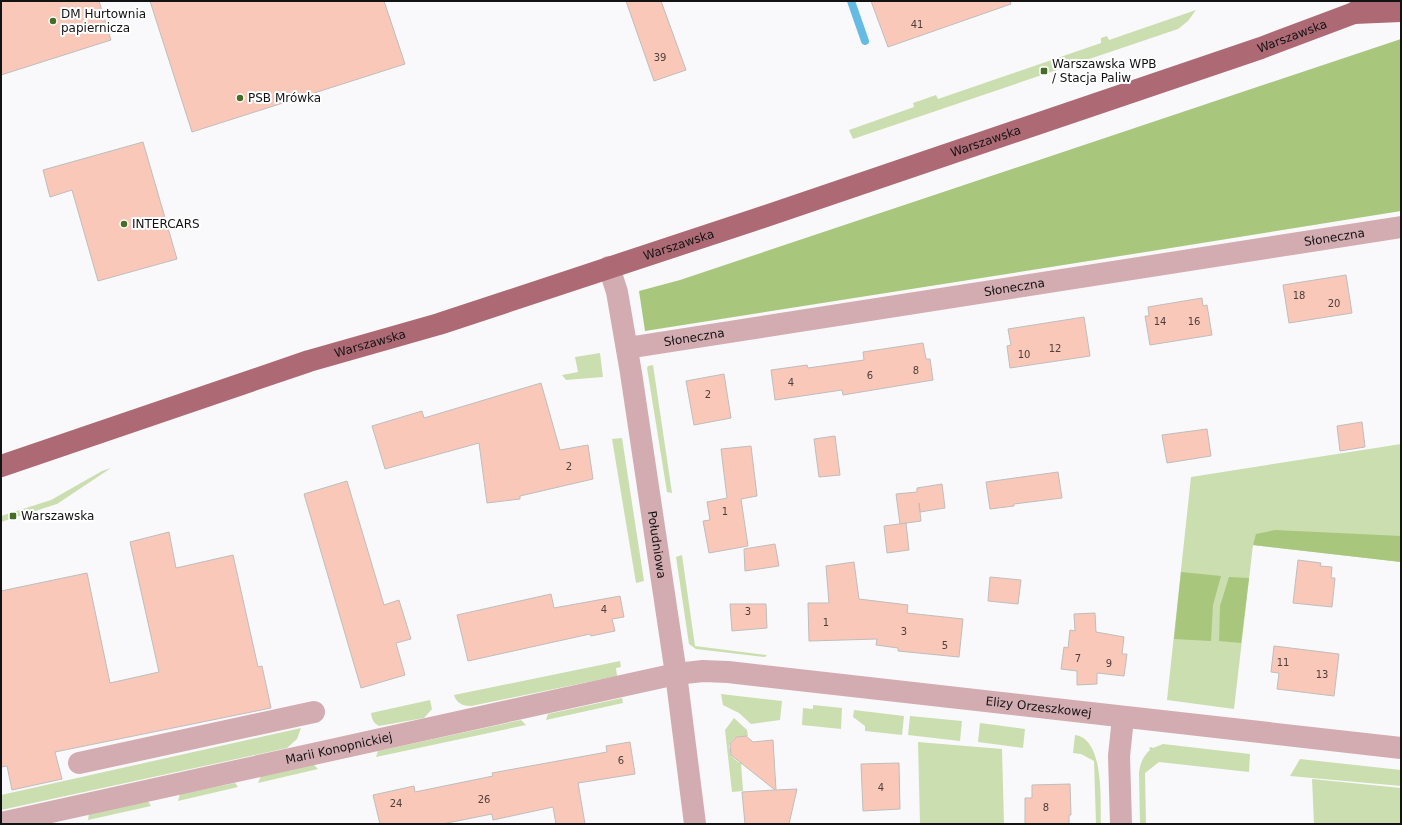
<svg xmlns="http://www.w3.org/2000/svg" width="1402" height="825" font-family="'DejaVu Sans',sans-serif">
	<rect width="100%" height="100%" fill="#f9f9fb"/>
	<g fill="#cbdeaf">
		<path d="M1196,10l-8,11 -10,8 -325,110 -4,-9 65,-23 -1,-4 23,-8 2,4 163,-56v-5l6,-2 2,4z"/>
		<path d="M600,353l3,24 -37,3 -4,-5 16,-3 -3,-15z"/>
		<path d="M653,365l19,128 -5,-1 -20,-124 1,-2z"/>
		<path d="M622,438l22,143 -8,2 -24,-144z"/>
		<path d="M1401,444v118l-148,-17 -19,164 -67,-9 24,-223z"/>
		<path d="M111,468l-54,36 -56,18v-6l50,-16 51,-29z"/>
		<path d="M682,555l13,91 72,9 -2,2 -69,-8 -7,-5 -13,-87z"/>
		<path d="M620,661l1,6 -5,1 1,8 -146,30c-8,0 -15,-3 -17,-11z"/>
		<path d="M721,694l61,7 -2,19 -29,4 -12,-11 -16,-8z"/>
		<path d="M622,698l1,5 -77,17 2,-6z"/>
		<path d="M430,700l2,9 -8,9 -45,8c-6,-3 -7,-7 -8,-13z"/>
		<path d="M813,705l29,3 -1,21 -39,-4 1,-17 10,1z"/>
		<path d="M854,710l50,6 -2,19 -37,-4v-5l-12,-9z"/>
		<path d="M910,716l52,5 -2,20 -52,-6z"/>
		<path d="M734,718l13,12 1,6 -13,1 -6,8 2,11 7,6 3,1 2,28 -11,1 -7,-62z"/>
		<path d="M521,720l5,5 -150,32 2,-6z"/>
		<path d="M980,723l45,6 -2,19 -45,-6z"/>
		<path d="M301,728l-4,11 -10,9 -286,62v-15z"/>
		<path d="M1075,735c30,4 25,67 26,89h-5l-2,-63 -13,-7 -8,-1z"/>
		<path d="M918,742l84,7 2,75h-84z"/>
		<path d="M1163,744l87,10 -1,18 -90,-10 -14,11 1,51h-6l-1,-51c1,-9 4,-17 11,-23l-1,-2 2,-1 2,1z"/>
		<path d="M1300,759l101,11v16l-111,-10z"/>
		<path d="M313,764l5,5 -60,14 3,-7z"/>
		<path d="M1312,779l89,9v36h-87z"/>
		<path d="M235,783l3,4 -60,14 2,-7z"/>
		<path d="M148,801l3,5 -63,14 1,-6z"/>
	</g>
	<g fill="#a9c67d">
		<path d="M1401,39v172l-249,40 -507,80 -6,-40 41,-11z"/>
		<path d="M1275,530l126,6v26l-148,-17 3,-11z"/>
		<path d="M1181,572l40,4 -8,29 -2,36 -37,-2z"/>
		<path d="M1229,577l20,1 -8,65 -22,-2 1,-35z"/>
	</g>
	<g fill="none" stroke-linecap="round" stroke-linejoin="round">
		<path stroke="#65bbe4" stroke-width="8" d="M851,1l14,40"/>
	</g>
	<g fill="#fac8b9" stroke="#bfbdbc">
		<path d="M1,1h98l12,39 -110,35z"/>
		<path d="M150,1h234l21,63 -213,68z"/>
		<path d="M626,1h35l25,69 -32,11z"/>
		<path d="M871,1h139l1,3 -123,43z"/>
		<path d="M143,142l34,117 -79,22 -26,-91 -22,7 -7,-27z"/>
		<path d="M1346,275l6,38 -63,10 -6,-38z"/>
		<path d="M1202,298l1,8 4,-1 5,30 -62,10 -5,-29h4l-1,-9z"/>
		<path d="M1084,317l6,39 -80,12 -3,-22 4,-1 -3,-16z"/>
		<path d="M923,343l3,16h4l3,21 -90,15 -1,-5 -67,10 -4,-30 36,-5 1,3 56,-8 -1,-8z"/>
		<path d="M724,374l7,44 -37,7 -8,-44z"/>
		<path d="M541,383l19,67 28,-5 5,34 -73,17v3l-33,4 -8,-60 -94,26 -13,-43 50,-15 2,7z"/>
		<path d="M1362,422l3,25 -25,4 -3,-25z"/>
		<path d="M1207,429l4,27 -44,7 -5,-28z"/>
		<path d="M835,436l5,39 -21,2 -5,-38z"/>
		<path d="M751,446l6,50 -16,3 7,47 -39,7 -6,-32 7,-1 -3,-18 20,-4 -6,-49z"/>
		<path d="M1058,472l4,26 -48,6v2l-24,3 -4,-27z"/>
		<path d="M347,481l37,124 15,-5 12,39 -15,4 9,32 -44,13 -57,-194z"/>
		<path d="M942,484l3,24 -25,4 -1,-9 2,18 -21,3 -4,-30 21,-2v-4z"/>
		<path d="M906,523l3,27 -22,3 -3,-27z"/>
		<path d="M169,532l7,36 57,-13 25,112 4,-1 9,42 -216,44 7,27 -50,11 -5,-24 -6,1v-176l86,-18 23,110 49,-11 -29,-130z"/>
		<path d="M775,544l4,22 -34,5 -1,-22z"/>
		<path d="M1298,560l23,3 -1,3 12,1 -1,11h4l-3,29 -39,-4z"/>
		<path d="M854,562l5,37 49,6 -1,8 56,6 -4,38 -61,-6v-3l-22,-3 1,-6 -68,2 -1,-38h21l-3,-37z"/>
		<path d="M990,577l31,3 -3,24 -30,-3z"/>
		<path d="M551,594l3,14 66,-12 4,21 -12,2 3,12 -24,5 -1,-2 -122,27 -11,-46z"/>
		<path d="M730,604h36l1,24 -35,3z"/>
		<path d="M1095,613l1,19 28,5 -2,17h5l-3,22 -27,-3v11l-20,1v-14l-16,-2 3,-22 4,1 2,-18 5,1 -1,-17z"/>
		<path d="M1274,646l65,8 -5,42 -57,-7 2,-16 -8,-1z"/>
		<path d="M746,736l7,6 20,-2 3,50 21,-1 -8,35h-44l-3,-32 33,-2 -44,-35 -1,-11 6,-7z"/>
		<path d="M630,742l5,32 -57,9 7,41h-29l-3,-17 -60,13 -1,-6 -50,10h-62l-7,-29 41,-9 1,6 78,-16 -1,-3 115,-21 -1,-6z"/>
		<path d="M899,763l1,46 -37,2 -2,-47z"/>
		<path d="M1070,784l1,31h-2v9h-44v-26h7v-13z"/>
	</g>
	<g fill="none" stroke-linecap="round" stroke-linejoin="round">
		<g stroke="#d3acb1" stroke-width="22">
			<path id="s1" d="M609,267l8,25 14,81 45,301 19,150"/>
			<path id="s2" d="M627,348l774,-121"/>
			<path d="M79,763l235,-51"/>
			<path id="s3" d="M1,823l625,-138 50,-11 27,-3 25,1 673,76"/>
			<path d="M1121,824l-2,-68 4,-38"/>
		</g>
		<g stroke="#ad6a75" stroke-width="22">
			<path d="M1354,13l47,-2"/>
			<path id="s4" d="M1,466l308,-105 130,-37 312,-103 510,-173 93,-35 17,-12"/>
		</g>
	</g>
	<g fill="#466c25" stroke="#fff" stroke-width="1.5">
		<circle cx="53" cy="21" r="4"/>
		<rect x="1040" y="67" width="8" height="8" rx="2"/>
		<circle cx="240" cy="98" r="4"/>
		<circle cx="124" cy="224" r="4"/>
		<rect x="9" y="512" width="8" height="8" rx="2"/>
	</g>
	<g text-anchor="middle" stroke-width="4" stroke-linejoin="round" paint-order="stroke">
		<g font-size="10" fill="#4d403c">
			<text x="917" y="28">41</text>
			<text x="660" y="61">39</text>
			<text x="1299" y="299">18</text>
			<text x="1334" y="307">20</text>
			<text x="1160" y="325">14</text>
			<text x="1194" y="325">16</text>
			<text x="1055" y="352">12</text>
			<text x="1024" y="358">10</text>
			<text x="916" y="374">8</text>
			<text x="870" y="379">6</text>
			<text x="791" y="386">4</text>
			<text x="708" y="398">2</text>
			<text x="569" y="470">2</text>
			<text x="725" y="515">1</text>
			<text x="604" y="613">4</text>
			<text x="748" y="615">3</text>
			<text x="826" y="626">1</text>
			<text x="904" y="635">3</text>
			<text x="945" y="649">5</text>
			<text x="1078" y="662">7</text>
			<text x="1283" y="666">11</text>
			<text x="1109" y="667">9</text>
			<text x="1322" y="678">13</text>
			<text x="621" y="764">6</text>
			<text x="881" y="791">4</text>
			<text x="484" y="803">26</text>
			<text x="396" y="807">24</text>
			<text x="1046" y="811">8</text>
		</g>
		<g font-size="12" fill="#131313" stroke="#fff" text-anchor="start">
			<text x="61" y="18">DM Hurtownia<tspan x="61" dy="14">papiernicza</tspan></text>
			<text x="1052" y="68">Warszawska WPB<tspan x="1052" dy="14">/ Stacja Paliw</tspan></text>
			<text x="248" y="102">PSB Mrówka</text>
			<text x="132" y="228">INTERCARS</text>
			<text x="21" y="520">Warszawska</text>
		</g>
		<g font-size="12" fill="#131313" stroke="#fff">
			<text dy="4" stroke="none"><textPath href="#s4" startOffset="1361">Warszawska</textPath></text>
			<text dy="4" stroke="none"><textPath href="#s4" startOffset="1037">Warszawska</textPath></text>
			<text dy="4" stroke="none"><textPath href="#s2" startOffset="716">Słoneczna</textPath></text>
			<text dy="4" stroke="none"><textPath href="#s4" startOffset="713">Warszawska</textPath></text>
			<text dy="4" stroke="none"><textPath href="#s2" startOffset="392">Słoneczna</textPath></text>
			<text dy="4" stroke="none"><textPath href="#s2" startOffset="68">Słoneczna</textPath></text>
			<text dy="4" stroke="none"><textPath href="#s4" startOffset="389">Warszawska</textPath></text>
			<text dy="4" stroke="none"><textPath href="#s1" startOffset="282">Południowa</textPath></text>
			<text dy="4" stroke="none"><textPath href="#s3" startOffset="1056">Elizy Orzeszkowej</textPath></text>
			<text dy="4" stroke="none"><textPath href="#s3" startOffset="346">Marii Konopnickiej</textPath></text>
		</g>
	</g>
	<rect width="1402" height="825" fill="none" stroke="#131313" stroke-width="4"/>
</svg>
